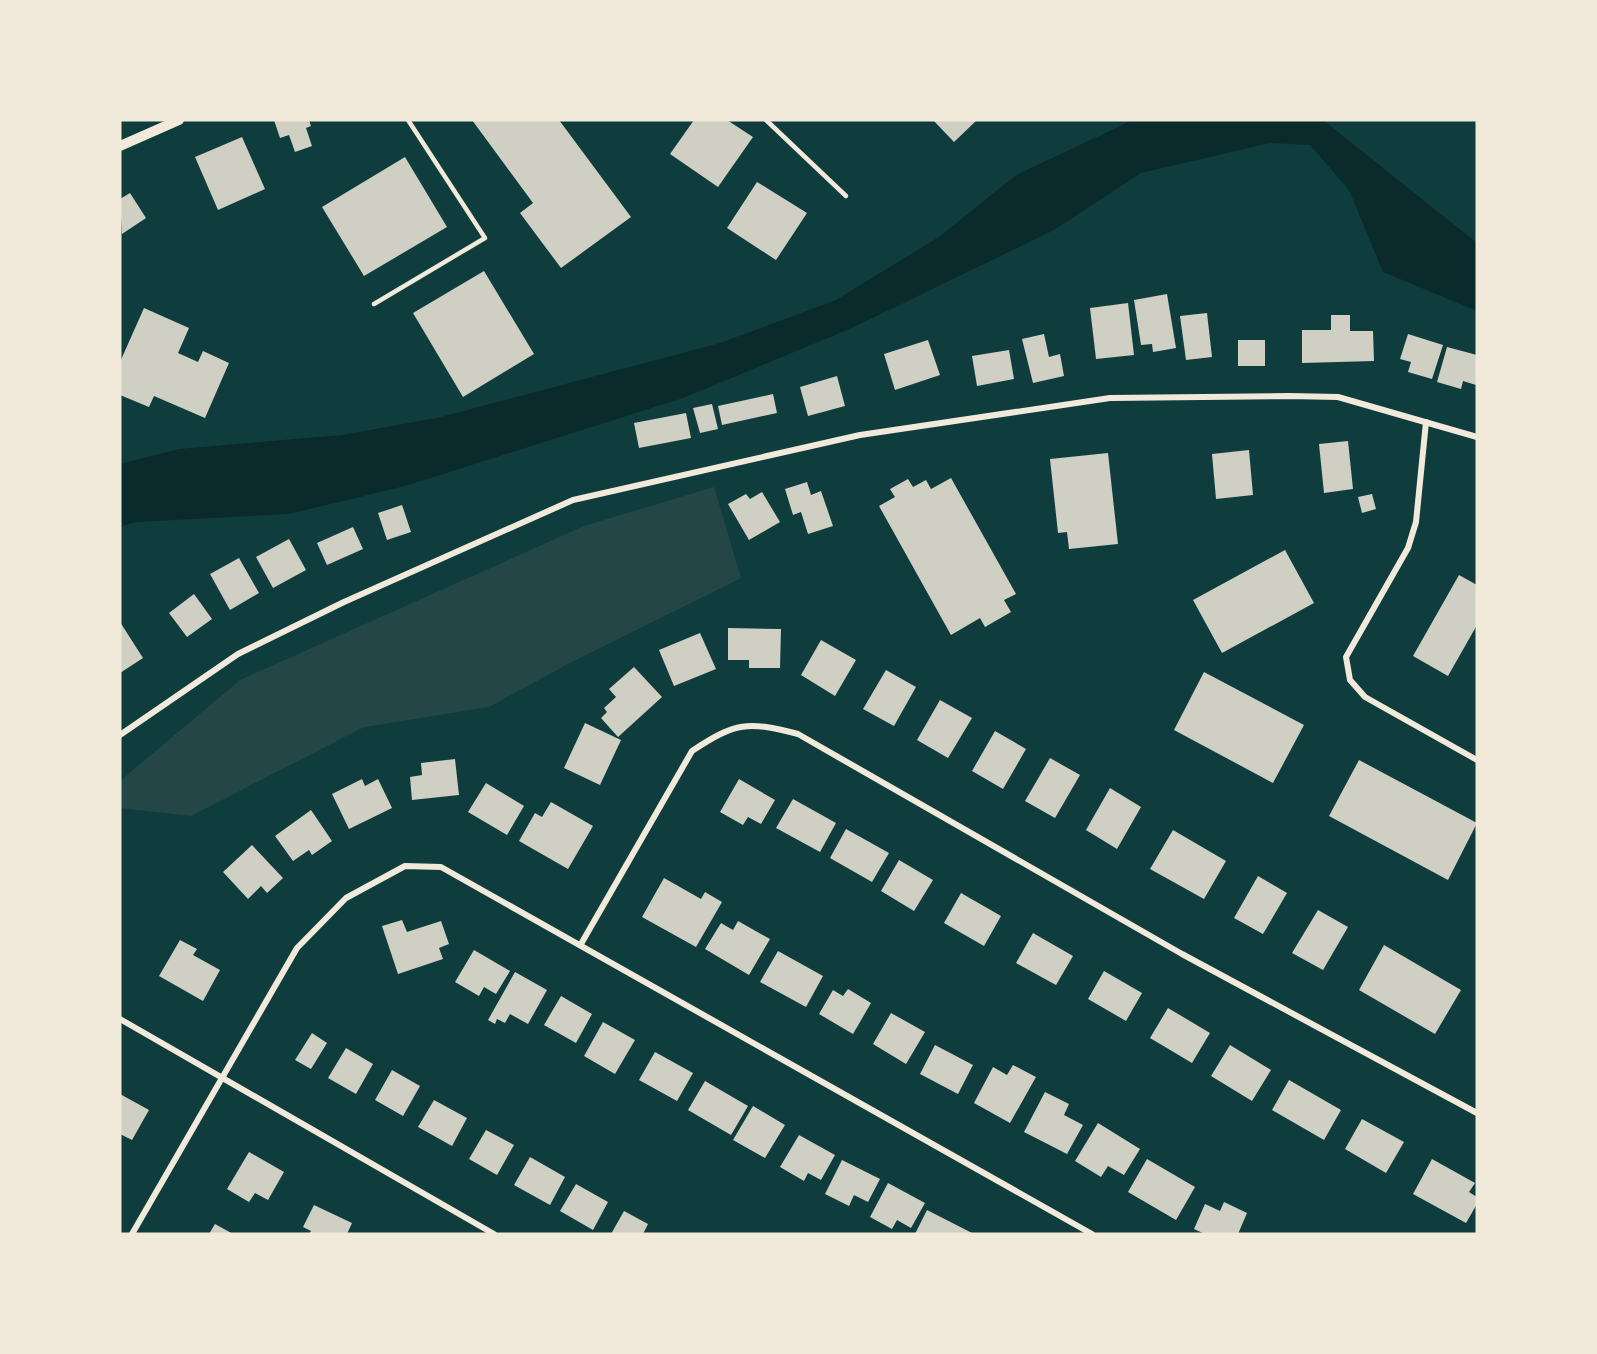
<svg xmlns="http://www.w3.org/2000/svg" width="1597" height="1354" font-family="Lato,sans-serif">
	<rect width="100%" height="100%" fill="#0f3d3e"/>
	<path fill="#244646" d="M714,487l27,91 -173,86 -79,43 -125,20 -173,89 -71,-8v-27l120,-101 344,-154z"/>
	<path fill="#0a2a2b" d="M1133,120h190l154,123v68l-94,-39 -34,-82 -39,-45 -40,-2 -129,30 -87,57 -202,98 -169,70 -278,88 -116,28 -153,8 -16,5v-63l59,-15 163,-14 95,-17 283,-75 116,-43 103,-63 77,-62z"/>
	<g fill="#cfcfc3">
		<path d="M274,120h35l2,6 -5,2 6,18 -17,6 -6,-17 -9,3z"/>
		<path d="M472,120h87l72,97 -70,51 -41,-55 13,-10z"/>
		<path d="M694,120h33l26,17 -35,50 -48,-33z"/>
		<path d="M933,120h44l-23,22z"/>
		<path d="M242,137l23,52 -47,21 -23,-53z"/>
		<path d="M405,157l42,70 -83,49 -42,-69z"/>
		<path d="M757,182l50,31 -31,47 -49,-32z"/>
		<path d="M130,193l16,25 -24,16 -2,-35z"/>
		<path d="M484,271l50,83 -71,43 -50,-84z"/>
		<path d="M1167,294l9,54 -23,4 -1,-8 -11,1 -7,-45z"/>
		<path d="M1128,303l6,52 -38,4 -6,-51z"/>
		<path d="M144,308l45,20 -11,25 20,9 5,-11 26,12 -24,55 -51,-22 -5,11 -29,-12v-33z"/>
		<path d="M1207,313l5,44 -26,3 -6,-44z"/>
		<path d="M1331,315h19v16h23l1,30 -72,2v-33h29z"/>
		<path d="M1044,334l5,23 11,-3 4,22 -31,7 -11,-44z"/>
		<path d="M1408,334l35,11 -11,34 -24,-7 3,-10 -11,-3z"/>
		<path d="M928,340l12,35 -45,15 -11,-36z"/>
		<rect x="1238" y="340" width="27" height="26"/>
		<path d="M1447,347l30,8 -1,30 -13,-4 -2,8 -24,-7z"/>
		<path d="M1009,350l5,29 -37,7 -5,-30z"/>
		<path d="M837,376l8,30 -37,10 -8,-29z"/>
		<path d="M773,394l4,19 -55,12 -4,-19z"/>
		<path d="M712,404l6,25 -18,4 -7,-25z"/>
		<path d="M686,413l5,25 -52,10 -5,-25z"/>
		<path d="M1348,441l5,48 -29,4 -5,-49z"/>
		<path d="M1249,450l4,45 -37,4 -4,-45z"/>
		<path d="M1108,453l10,91 -49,5 -2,-17 -9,1 -8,-74z"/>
		<path d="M951,478l65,116 -12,6 7,12 -26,15 -5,-9 -29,17 -72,-129 16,-9 -5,-8 18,-10 5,8 13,-7 5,9z"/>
		<path d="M807,482l4,13 10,-4 12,35 -25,8 -7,-22 -8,3 -8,-26z"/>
		<path d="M762,492l18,30 -31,18 -21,-36 18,-10 4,5z"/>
		<path d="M1372,494l4,15 -14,4 -4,-16z"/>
		<path d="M402,505l9,27 -24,8 -9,-27z"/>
		<path d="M353,527l10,22 -36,16 -10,-22z"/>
		<path d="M289,539l17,31 -33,18 -17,-31z"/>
		<path d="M1285,550l29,53 -92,50 -29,-53z"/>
		<path d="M239,558l20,35 -29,17 -20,-36z"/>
		<path d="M1459,575l18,10v40l-29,51 -35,-20z"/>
		<path d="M194,594l18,25 -25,18 -18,-24z"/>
		<path d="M120,622l23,36 -23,15z"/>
		<path d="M728,628l53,1 -1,39h-31v-8h-21z"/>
		<path d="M700,633l16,36 -42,17 -15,-36z"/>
		<path d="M821,640l35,20 -21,36 -34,-21z"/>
		<path d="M634,667l28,30 -44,40 -17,-19 6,-6 -3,-4 12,-11 -7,-8z"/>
		<path d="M886,670l30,17 -22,39 -31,-17z"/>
		<path d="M1204,672l100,53 -31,58 -99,-53z"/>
		<path d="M940,700l32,18 -24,40 -31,-18z"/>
		<path d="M585,723l36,17 -21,45 -36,-17z"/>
		<path d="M995,731l31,18 -23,40 -31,-18z"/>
		<path d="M1050,758l30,17 -25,43 -30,-17z"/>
		<path d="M455,759l4,36 -47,5 -2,-23 12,-2 -1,-12z"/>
		<path d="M1359,760l118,63 -29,57 -119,-64z"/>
		<path d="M362,779l3,7 13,-7 14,29 -43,21 -17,-35z"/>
		<path d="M739,779l36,21 -14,24 -13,-7 -5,8 -23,-13z"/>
		<path d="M486,783l38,23 -17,29 -39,-23z"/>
		<path d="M1110,788l31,19 -24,42 -31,-19z"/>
		<path d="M793,799l43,24 -16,29 -44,-24z"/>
		<path d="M551,802l42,24 -25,43 -49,-28 16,-28 7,4z"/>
		<path d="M311,810l21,31 -20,14 -3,-5 -16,11 -18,-25z"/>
		<path d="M846,829l43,24 -17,29 -42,-24z"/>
		<path d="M1173,830l53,31 -22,38 -54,-30z"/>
		<path d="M252,845l31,33 -16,15 -6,-7 -13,13 -25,-27z"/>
		<path d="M899,860l34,20 -19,31 -33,-20z"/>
		<path d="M1258,876l29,17 -24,41 -29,-16z"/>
		<path d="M664,878l37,21 4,-7 17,10 -26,45 -54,-30z"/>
		<path d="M961,893l40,23 -17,30 -40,-23z"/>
		<path d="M1318,910l30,17 -25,43 -31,-17z"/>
		<path d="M402,920l5,12 34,-11 8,23 -10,4 4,11 -45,15 -16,-48z"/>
		<path d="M738,921l32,18 -21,36 -44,-26 16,-26 12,7z"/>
		<path d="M1033,933l40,23 -17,29 -40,-22z"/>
		<path d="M180,940l17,9 -4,6 27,15 -17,31 -44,-25z"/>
		<path d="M1384,945l77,45 -26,44 -76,-44z"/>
		<path d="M474,950l36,21 -14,23 -12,-7 -5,9 -24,-14z"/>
		<path d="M778,951l45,25 -17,31 -46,-25z"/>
		<path d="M1104,971l38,22 -16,28 -38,-22z"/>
		<path d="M515,972l32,18 -19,34 -18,-10 -5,9 -8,-4 -2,5 -7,-4z"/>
		<path d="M848,989l23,14 -18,31 -34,-20 14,-24 10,6z"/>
		<path d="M561,996l31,18 -16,29 -32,-18z"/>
		<path d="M1168,1008l42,25 -18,30 -42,-25z"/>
		<path d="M891,1013l34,19 -19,32 -33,-20z"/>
		<path d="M603,1022l32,18 -20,34 -31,-18z"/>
		<path d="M312,1033l15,10 -16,26 -16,-9z"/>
		<path d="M935,1045l38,20 -15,29 -38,-20z"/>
		<path d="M1230,1045l41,25 -19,31 -41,-25z"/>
		<path d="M346,1048l27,16 -17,30 -28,-16z"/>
		<path d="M655,1052l38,21 -16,28 -38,-21z"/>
		<path d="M1013,1065l23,12 -26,46 -36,-20 19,-36 14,8z"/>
		<path d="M392,1070l28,16 -17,30 -28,-16z"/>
		<path d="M1289,1080l52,30 -17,30 -52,-30z"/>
		<path d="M705,1081l43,25 -17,29 -43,-25z"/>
		<path d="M1045,1092l24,12 -5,11 19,10 -16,29 -43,-22z"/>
		<path d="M120,1094l29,16 -17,30 -12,-6z"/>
		<path d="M434,1100l33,18 -15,28 -34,-19z"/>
		<path d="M753,1106l32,19 -20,33 -32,-18z"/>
		<path d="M1362,1119l42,23 -18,31 -41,-24z"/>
		<path d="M1098,1123l42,26 -16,26 -16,-9 -7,11 -26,-16z"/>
		<path d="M486,1130l28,15 -17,30 -28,-16z"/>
		<path d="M799,1135l36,20 -14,25 -13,-7 -4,8 -24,-14z"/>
		<path d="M249,1152l35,20 -16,28 -13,-7 -6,9 -22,-13z"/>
		<path d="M530,1157l35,20 -15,28 -36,-20z"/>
		<path d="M1147,1159l48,28 -19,33 -48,-28z"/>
		<path d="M1432,1159l43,24 -6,9 8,5v7l-11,19 -53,-29z"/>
		<path d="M842,1160l38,19 -12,23 -14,-7 -5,11 -24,-12z"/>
		<path d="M888,1183l37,20 -14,25 -14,-8 -5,9 -22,-12z"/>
		<path d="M576,1184l32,18 -15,28 -33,-19z"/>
		<path d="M1224,1202l23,11 -9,21h-33l-11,-5 11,-25 15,7z"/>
		<path d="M314,1205l38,18 -5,11h-38l2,-3 -8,-4z"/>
		<path d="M927,1210l47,24h-59z"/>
		<path d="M624,1211l24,13 -5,10h-32z"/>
		<path d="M215,1224l18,10h-24z"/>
	</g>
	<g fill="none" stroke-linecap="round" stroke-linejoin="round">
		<g stroke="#f1e9da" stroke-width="4.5">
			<path d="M766,120l80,76"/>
			<path d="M374,304l111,-66 -77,-118"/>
		</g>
		<g stroke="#f1e9da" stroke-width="6">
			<path d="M1426,422l-10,100 -8,26 -62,109 4,23 15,17 112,63"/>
			<path d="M120,735l118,-81 106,-52 229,-102 287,-65 250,-37 179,-2 49,1 139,40"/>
			<path d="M581,944l111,-193c44,-29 55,-30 106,-17l384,220 295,159"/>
			<path d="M120,1019l374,215"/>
			<path d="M132,1234l165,-286 49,-50 59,-32 36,1 651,367"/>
		</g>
		<path stroke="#f1e9da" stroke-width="10" d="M120,146l59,-26"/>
	</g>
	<rect width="1597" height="1354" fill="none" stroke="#f1e9da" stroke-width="243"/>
</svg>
